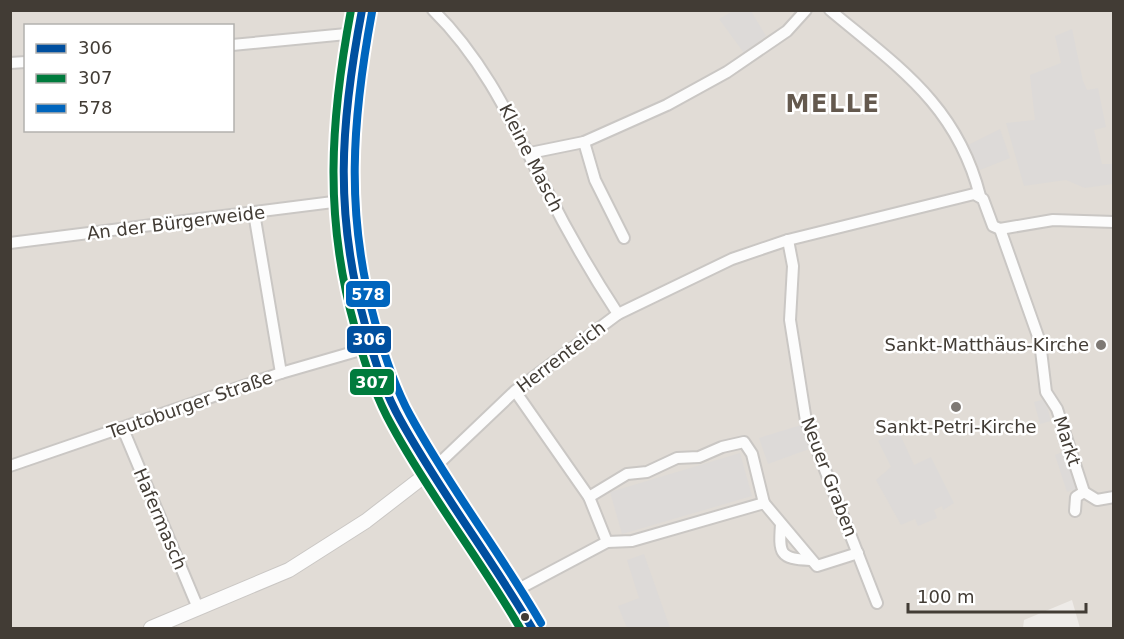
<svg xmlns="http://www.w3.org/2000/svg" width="1124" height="639" font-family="'DejaVu Sans',sans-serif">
	<rect width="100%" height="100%" fill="#eeebe8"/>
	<path fill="#e1dcd6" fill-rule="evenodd" d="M10,11h1103v617h-33l-8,-28 -48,20 -1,8h-1012zM26,26h206v104h-206z"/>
	<g fill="#dddad8">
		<path d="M733,11h18l15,25 -22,17 -25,-34z"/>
		<path d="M1072,29l11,52 4,9 11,-2 8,39 -12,3 8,34h11v20l-28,4 -19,-8 -42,6 -18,-63 29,-3 -5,-45 31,-12 -6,-27z"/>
		<path d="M1000,129l10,29 -30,12 -12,-25z"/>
		<path d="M1045,399l6,22 -11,3 -6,-22z"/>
		<path d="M801,425l8,24 -41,15 -9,-26z"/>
		<path d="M898,430l16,35 17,-8 23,46 -11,7 -1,-4 -8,4 3,8 -19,8 -3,-7 -14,6 -25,-45 15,-13 -13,-26z"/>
		<path d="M1065,451l12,38 -10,3 -12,-37z"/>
		<path d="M740,453l12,43 -130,38 -12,-42z"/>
		<path d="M644,554l26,74h-43l-9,-22 21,-8 -12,-38z"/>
	</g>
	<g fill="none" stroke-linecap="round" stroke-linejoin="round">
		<defs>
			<g id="minor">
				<path d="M433,10c52,51 80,114 112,177 22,44 46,86 73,127"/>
				<path d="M830,10c68,57 127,95 150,186"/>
				<path d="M232,45l125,-12"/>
				<path d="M10,63l16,-1"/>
				<path d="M584,142l11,38 29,58"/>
				<path d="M530,153l54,-11 83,-37 60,-33 60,-41 19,-21"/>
				<path d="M254,213l27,160"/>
				<path d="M1000,229l40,113 6,50 11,17 27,83 -8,5 -1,14"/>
				<path d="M1000,229l53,-9 61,2"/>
				<path d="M788,240l5,26 -3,54 16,101 71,182"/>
				<path d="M10,243l331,-42"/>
				<path d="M515,391l74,106 18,45"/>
				<path d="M123,429l75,179"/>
				<path d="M10,466l271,-93 90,-26"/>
				<path d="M432,470l83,-79 103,-77 114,-55 56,-19 186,-46 9,5 10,27 7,3"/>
				<path d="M1084,492l13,8 17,-3"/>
				<path d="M589,497l38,-23 20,-2 30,-14 22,-1 23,-10 22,-5 8,12 12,49"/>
				<path d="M781,524c-2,29 -2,35 29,36"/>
				<path d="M511,593l96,-51 25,-1 132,-38 53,63 41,-13"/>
			</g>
			<g id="tertiary">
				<path d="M362,10c-24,118 -31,211 6,327 9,28 19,58 33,84 41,71 91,136 131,207"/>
				<path d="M151,628l138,-58 77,-49 66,-51"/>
			</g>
		</defs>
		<use href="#minor" stroke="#cac7c4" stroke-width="14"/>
		<use href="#tertiary" stroke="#cac7c4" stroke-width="16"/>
		<use href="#minor" stroke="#fcfcfc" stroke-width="10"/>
		<use href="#tertiary" stroke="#fcfcfc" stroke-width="14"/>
		<defs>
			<path id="bus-1" d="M362,10c-22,115 -28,205 4,318 8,32 19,65 35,93 40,72 90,137 131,207"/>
			<path id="bus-2" d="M351,10c-21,112 -27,208 4,318 9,34 20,68 37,98 38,70 88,133 128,202"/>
			<path id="bus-3" d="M372,12c-20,108 -27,202 3,310 9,32 19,64 35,93 39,72 90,137 131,208"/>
		</defs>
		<use href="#bus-1" stroke="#fff" stroke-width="12"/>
		<use href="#bus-2" stroke="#fff" stroke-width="12"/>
		<use href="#bus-3" stroke="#fff" stroke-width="12"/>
		<use href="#bus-1" stroke="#004f9f" stroke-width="8"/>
		<use href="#bus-2" stroke="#007b3d" stroke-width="8"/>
		<use href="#bus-3" stroke="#0065bd" stroke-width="8"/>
	</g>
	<g fill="#7e7974" stroke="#fff" stroke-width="2">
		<circle cx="1101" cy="345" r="6"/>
		<circle cx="956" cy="407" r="6"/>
	</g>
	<circle fill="#423c35" stroke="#fff" stroke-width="2" cx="525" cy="617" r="5"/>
	<g text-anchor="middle" stroke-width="5" stroke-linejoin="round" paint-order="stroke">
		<g font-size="18" fill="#423c35" stroke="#fff">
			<text transform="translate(531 158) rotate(63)" y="6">Kleine Masch</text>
			<text transform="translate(176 223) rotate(-7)" y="6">An der Bürgerweide</text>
			<text transform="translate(561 357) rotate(-37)" y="6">Herrenteich</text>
			<text transform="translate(190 405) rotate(-19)" y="6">Teutoburger Straße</text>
			<text transform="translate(1067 441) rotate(72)" y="6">Markt</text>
			<text transform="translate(829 477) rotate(69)" y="6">Neuer Graben</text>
			<text transform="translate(160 519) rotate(67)" y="6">Hafermasch</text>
		</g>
		<g font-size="18" fill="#423c35" stroke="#fff" text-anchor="end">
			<text x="1089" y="351">Sankt-Matthäus-Kirche</text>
			<text x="956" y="433" text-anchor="middle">Sankt-Petri-Kirche</text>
		</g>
		<g font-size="24" font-weight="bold" letter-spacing="1.5" fill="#64594e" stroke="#fff">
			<text x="833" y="112">MELLE</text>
		</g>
	</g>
	<g stroke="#fff" stroke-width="2">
		<rect x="345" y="280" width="46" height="28" rx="6" fill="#0065bd"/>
		<rect x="346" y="325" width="46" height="29" rx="6" fill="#004f9f"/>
		<rect x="349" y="368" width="46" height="28" rx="6" fill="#007b3d"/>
	</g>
	<g font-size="16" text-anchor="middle" font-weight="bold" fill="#fff">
		<text x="368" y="300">578</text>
		<text x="369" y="345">306</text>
		<text x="372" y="388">307</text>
	</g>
	<rect width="1124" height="639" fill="none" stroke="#423c35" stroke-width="24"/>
	<rect x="24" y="24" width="210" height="108" fill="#ffffff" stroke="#b3b1ae" stroke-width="1.5"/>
	<rect x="36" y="44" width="30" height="9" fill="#004f9f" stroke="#b3b1ae" stroke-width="1.5"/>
	<text x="78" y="54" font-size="18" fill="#423c35">306</text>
	<rect x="36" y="74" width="30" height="9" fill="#007b3d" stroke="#b3b1ae" stroke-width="1.5"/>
	<text x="78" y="84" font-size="18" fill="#423c35">307</text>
	<rect x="36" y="104" width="30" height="9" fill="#0065bd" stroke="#b3b1ae" stroke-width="1.5"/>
	<text x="78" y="114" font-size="18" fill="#423c35">578</text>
	<path d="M908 603v9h178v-9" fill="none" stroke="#423c35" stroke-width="3"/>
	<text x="917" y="603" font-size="18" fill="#423c35" stroke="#ffffff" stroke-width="4.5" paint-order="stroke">100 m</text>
</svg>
